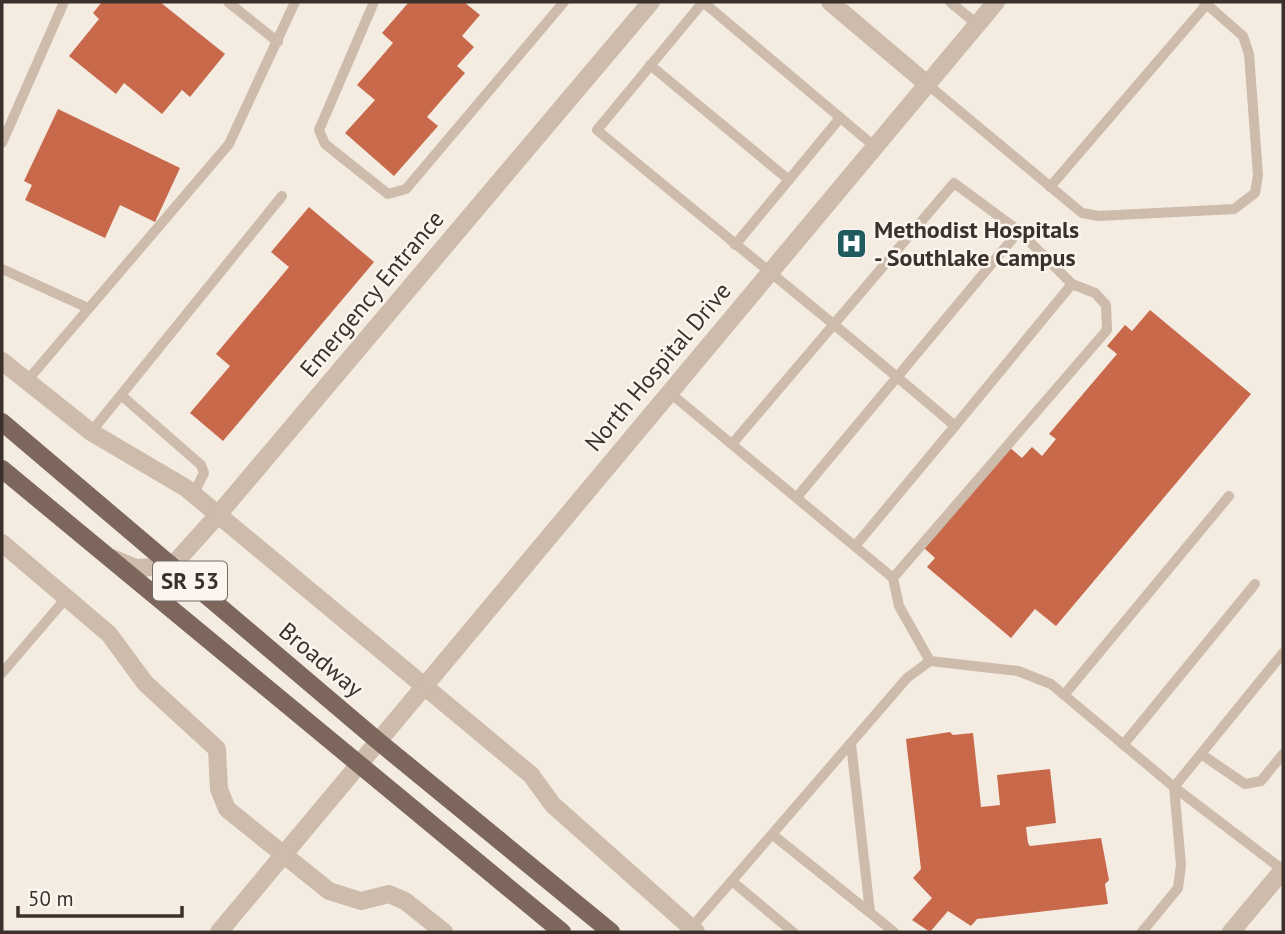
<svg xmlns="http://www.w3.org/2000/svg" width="1285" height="934" font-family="'PT Sans',sans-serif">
	<rect width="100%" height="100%" fill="#f4ebe1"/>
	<g fill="#c8694b">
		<path d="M102,2h58l65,52 -35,43 -8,-7 -20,24 -38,-31 -8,11 -47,-38 30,-37 -6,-6z"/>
		<path d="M409,2h55l16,13 -18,21 12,11 -17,19 8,7 -38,44 11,9 -44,50 -49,-43 30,-33 -18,-15 36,-42 -11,-10z"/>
		<path d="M58,109l122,59 -25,54 -35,-17 -15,33 -80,-38 7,-15 -8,-4z"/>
		<path d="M309,207l65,55 -151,179 -33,-28 40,-47 -14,-12 73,-87 -18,-15z"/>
		<path d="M1150,310l101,84 -195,232 -21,-17 -24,29 -84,-71 8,-9 -11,-10 85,-101 13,11 10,-11 10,9 14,-17 -7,-5 68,-80 -10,-8 18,-21 7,6z"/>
		<path d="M950,732l3,3 20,-2 8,74 19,-2 -3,-30 53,-6 6,54 -30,4 2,16 2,3 71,-8 8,42 -4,4 3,20 -131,15 -6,7 -23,-15 -18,21 -18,-12 20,-22 -19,-20 8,-9 -15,-130z"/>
	</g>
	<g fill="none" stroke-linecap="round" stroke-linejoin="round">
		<g stroke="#cdbbac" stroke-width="10">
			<path d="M228,2l50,40"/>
			<path d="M374,2l-55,128 6,14 63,50 18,-5 158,-187"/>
			<path d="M703,2l-106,128c119,99 240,195 358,296l117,-142 -53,-53 -65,-48 -222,261"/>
			<path d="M703,2l171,144"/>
			<path d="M950,2l27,22"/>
			<path d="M650,65l139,115"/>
			<path d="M927,84l155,129 17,3 135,-7 21,-16 3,-18 -9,-121 -6,-18 -39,-34"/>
			<path d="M2,143l62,-141"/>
			<path d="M1050,187l157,-183"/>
			<path d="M735,245l105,-127"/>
			<path d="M2,269l86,39"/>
			<path d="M26,382l203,-238 66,-142"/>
			<path d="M669,392l224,186 6,28 31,55"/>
			<path d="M121,395l80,70 3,8 -11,22"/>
			<path d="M91,432l191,-236"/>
			<path d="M797,497l222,-266"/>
			<path d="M856,545l99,-119"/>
			<path d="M893,578l214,-248 -1,-25 -11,-12 -23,-9"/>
			<path d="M2,673l65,-76"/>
			<path d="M1064,695l165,-199"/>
			<path d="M851,744l19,168"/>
			<path d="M1123,745l132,-161"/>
			<path d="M1201,754l44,30 16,-3 22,-27"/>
			<path d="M773,835l121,97"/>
			<path d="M733,882l60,50"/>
			<path d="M691,928l216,-250 23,-17 88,10 33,13 123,103 109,83"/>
			<path d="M1142,932l36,-44 3,-23 -7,-78 109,-134"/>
		</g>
		<g stroke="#cdbbac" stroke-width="18">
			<path d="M830,2l97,82"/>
			<path d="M2,361l89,71 95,56 345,287 22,30 143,127"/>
			<path d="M2,543l107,91 36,49 72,66 2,40 8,20 102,82 32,10 28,-7 16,7 39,31"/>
			<path d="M112,558l24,10 36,-2 45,-50 434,-514"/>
			<path d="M219,932l777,-930"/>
			<path d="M1231,932l52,-62"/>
		</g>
		<g stroke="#7d675c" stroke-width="18">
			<path d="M2,422l376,319 233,191"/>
			<path d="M2,469l560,463"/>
		</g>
	</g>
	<defs>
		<symbol id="hospital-square" viewBox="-11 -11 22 22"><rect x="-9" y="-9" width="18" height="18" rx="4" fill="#1f5a5e" stroke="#fbf5ee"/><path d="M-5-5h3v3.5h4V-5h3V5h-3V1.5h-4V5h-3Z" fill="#fff"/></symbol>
	</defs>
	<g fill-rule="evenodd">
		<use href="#hospital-square" x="834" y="226" width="35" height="35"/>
	</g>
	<g text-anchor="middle" stroke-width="5" stroke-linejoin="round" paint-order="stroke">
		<rect fill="#fbf5ee" stroke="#756b66" stroke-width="2" x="153" y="561.5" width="74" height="39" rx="5"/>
		<g font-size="23" font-weight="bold" fill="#3b302b">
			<text x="190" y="589">SR 53</text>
		</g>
		<g font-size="24" font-weight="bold" fill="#3b302b" stroke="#fbf5ee" text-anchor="start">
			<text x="874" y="238">Methodist Hospitals<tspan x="874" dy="28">- Southlake Campus</tspan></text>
		</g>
		<g font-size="24" fill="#3b302b" stroke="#fbf5ee">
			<text transform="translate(372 294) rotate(-50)" y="8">Emergency Entrance</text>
			<text transform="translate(658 367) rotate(-50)" y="8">North Hospital Drive</text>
			<text transform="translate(321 660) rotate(40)" y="8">Broadway</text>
		</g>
	</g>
	<rect width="1285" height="934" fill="none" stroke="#3b302b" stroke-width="7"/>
	<path d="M18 906v10h164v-10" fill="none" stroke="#3b302b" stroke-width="3.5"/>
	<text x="28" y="906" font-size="21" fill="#3b302b" stroke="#fbf5ee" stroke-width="5" paint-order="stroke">50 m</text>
</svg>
